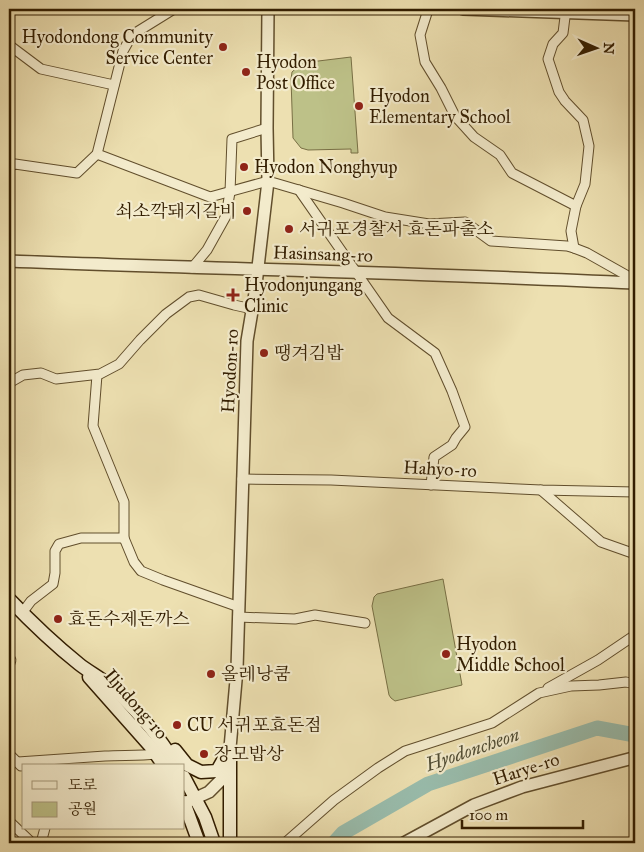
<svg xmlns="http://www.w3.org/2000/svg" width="644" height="852" font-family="'IM FELL Great Primer','Noto Serif KR',serif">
	<rect width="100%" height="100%" fill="#ede0b1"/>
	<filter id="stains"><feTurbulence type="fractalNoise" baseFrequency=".004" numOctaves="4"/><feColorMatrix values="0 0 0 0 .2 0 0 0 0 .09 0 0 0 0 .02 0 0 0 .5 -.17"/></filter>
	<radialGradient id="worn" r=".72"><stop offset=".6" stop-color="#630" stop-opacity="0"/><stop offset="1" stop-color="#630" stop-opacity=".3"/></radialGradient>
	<g fill="#bdc188" stroke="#786f44">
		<path d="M351,57l7,96h-7v-4l-43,1 -7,-2 -8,-10 -2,-59 1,-7 10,-9z"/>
		<path d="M443,579l19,106 -67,16 -4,-3 -2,-3 -17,-89 2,-9 3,-3z"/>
	</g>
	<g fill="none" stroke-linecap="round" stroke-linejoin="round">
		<path stroke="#99bdad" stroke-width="15" d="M334,843l9,-10 85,-49 169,-56 38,7"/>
		<defs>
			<g id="minor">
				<path d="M427,9v4l-7,22 5,27 16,26 14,28 19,21 26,18 12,18 64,33"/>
				<path d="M566,9l-3,24 -10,11 -5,15 11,33 6,9 18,19 6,26 -4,38 -9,22 -5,25 3,17"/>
				<path d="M9,45l32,24 73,16"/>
				<path d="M97,154l113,43 58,-16 75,22 42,14 44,7 36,-2 26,19 76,5 7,2 13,5 39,22 1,7"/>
				<path d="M9,167l6,-3 62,9 20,-19 26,-103 9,-16 42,-26"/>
				<path d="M299,190l89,128 47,35 17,38 13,36 -9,11 -4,7 -18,12 -3,28"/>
				<path d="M192,268l15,-18 19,-34 4,-24 2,-53 35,-11"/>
				<path d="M97,375l-4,51 31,76v36l10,24 7,9 22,9 76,27"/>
				<path d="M9,383l14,-8 18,-2 15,6 44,-5 19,-10 21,-24 26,-26 23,-17 10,-2 35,10 18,4"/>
				<path d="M242,479l89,1 210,10 94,2"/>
				<path d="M541,490l60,52 34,12"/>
				<path d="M22,613l9,-12 22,-17 2,-11v-22l4,-7 22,-6h43"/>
				<path d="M238,617l57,2 20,-4 50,8"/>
				<path d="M9,657l2,3 -2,6"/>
				<path d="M548,688l50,-28 37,-25"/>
				<path d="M9,754l12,12"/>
				<path d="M18,762c29,-2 58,-4 87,-6 17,-1 34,0 51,-2"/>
				<path d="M9,821l23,22"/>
				<path d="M41,843l4,-15"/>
				<path d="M285,843l49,-43 44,-32 27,-17 87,-28 47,-30 32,-7 28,-1 27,-3 9,2"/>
			</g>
			<g id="tertiary">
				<path d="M463,9l172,6"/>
				<path d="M9,261c209,8 418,12 626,22"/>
				<path d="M187,802l22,-10 12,-12 9,-32 7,-79 10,-328 8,-48 13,-112 -1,-53 1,-119"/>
				<path d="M404,843l70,-38 48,-18 111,-29 2,3"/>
			</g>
			<g id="secondary">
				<path d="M9,599c22,23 45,45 70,65 10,8 22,14 31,22 26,23 49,50 67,80"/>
				<path d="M89,677l62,70 13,19"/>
				<path d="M175,750l12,15 14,7 16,-1 13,-23"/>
				<path d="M184,777l21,40 9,26"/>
				<path d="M184,802l15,41"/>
				<path d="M230,843v-92"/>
			</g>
		</defs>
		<use href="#minor" stroke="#614e2c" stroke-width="11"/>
		<use href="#tertiary" stroke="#614e2c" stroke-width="14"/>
		<use href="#secondary" stroke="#321d00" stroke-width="15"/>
		<use href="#minor" stroke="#f3ebcc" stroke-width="9"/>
		<use href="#tertiary" stroke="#f3ebcc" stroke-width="11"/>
		<use href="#secondary" stroke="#f3ebcc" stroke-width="12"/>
	</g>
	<g fill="#8f2418" stroke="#f3ebcc" stroke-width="2">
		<circle cx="223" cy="47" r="5"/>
		<circle cx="246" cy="72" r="5"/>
		<circle cx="359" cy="106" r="5"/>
		<circle cx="244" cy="167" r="5"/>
		<circle cx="247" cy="211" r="5"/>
		<circle cx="289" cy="229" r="5"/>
		<path d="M230.5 287.5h5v5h5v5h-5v5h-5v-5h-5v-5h5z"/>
		<circle cx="264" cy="353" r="5"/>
		<circle cx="58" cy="619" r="5"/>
		<circle cx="446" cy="654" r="5"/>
		<circle cx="211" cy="674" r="5"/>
		<circle cx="177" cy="725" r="5"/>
		<circle cx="204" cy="754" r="5"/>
	</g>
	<g text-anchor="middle" stroke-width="4.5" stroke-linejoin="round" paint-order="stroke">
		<g font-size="18" fill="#321d00" stroke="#f3ebcc" text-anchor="start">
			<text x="213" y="43" text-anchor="end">Hyodondong Community<tspan x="213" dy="21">Service Center</tspan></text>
			<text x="256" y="68">Hyodon<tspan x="256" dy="21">Post Office</tspan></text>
			<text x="369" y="102">Hyodon<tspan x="369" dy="21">Elementary School</tspan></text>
			<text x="254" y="173">Hyodon Nonghyup</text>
			<text x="237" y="217" text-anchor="end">쇠소깍돼지갈비</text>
			<text x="299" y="235">서귀포경찰서 효돈파출소</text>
			<text x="244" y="291">Hyodonjungang<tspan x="244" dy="21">Clinic</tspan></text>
			<text x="274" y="359">땡겨김밥</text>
			<text x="68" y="625">효돈수제돈까스</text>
			<text x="456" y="650">Hyodon<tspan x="456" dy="21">Middle School</tspan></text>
			<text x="221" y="680">올레낭쿰</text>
			<text x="187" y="731">CU 서귀포효돈점</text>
			<text x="214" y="760">장모밥상</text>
		</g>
		<g font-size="18" fill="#321d00" stroke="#f3ebcc">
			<text transform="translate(323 254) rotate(2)" y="6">Hasinsang-ro</text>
			<text transform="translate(230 371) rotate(-87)" y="6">Hyodon-ro</text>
			<text transform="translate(440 469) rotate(3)" y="6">Hahyo-ro</text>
			<text transform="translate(136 704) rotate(49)" y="6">Iljudong-ro</text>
			<text transform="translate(526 769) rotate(-18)" y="6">Harye-ro</text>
		</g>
		<g font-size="19" font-style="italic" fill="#514d34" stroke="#f3ebcc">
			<text transform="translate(472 749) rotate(-19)" y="7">Hyodoncheon</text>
		</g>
	</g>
	<rect width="644" height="852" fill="none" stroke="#ede0b1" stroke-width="30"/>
	<rect x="10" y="10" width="624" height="832" fill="none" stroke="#321d00" stroke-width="2.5"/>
	<rect x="15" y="15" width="614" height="822" fill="none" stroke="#321d00"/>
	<rect x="22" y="764" width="162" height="65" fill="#f3ebcc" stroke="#a6997a"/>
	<rect x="32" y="781" width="25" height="8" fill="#f3ebcc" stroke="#a6997a"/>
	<text x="68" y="790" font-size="15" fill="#321d00">도로</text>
	<rect x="32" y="802" width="25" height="15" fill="#bdc188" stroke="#a6997a"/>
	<text x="68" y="814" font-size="15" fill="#321d00">공원</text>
	<g transform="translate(596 48) rotate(92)" stroke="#f3ebcc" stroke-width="4" paint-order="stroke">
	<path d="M0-4L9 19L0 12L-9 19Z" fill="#321d00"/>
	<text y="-8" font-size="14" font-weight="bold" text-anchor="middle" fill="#321d00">N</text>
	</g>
	<path d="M462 820v8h121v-8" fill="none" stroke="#321d00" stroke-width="2.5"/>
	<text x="469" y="820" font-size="15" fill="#321d00" stroke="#f3ebcc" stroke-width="4" paint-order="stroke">100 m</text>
	<rect width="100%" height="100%" filter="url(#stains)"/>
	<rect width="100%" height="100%" fill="url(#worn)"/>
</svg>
